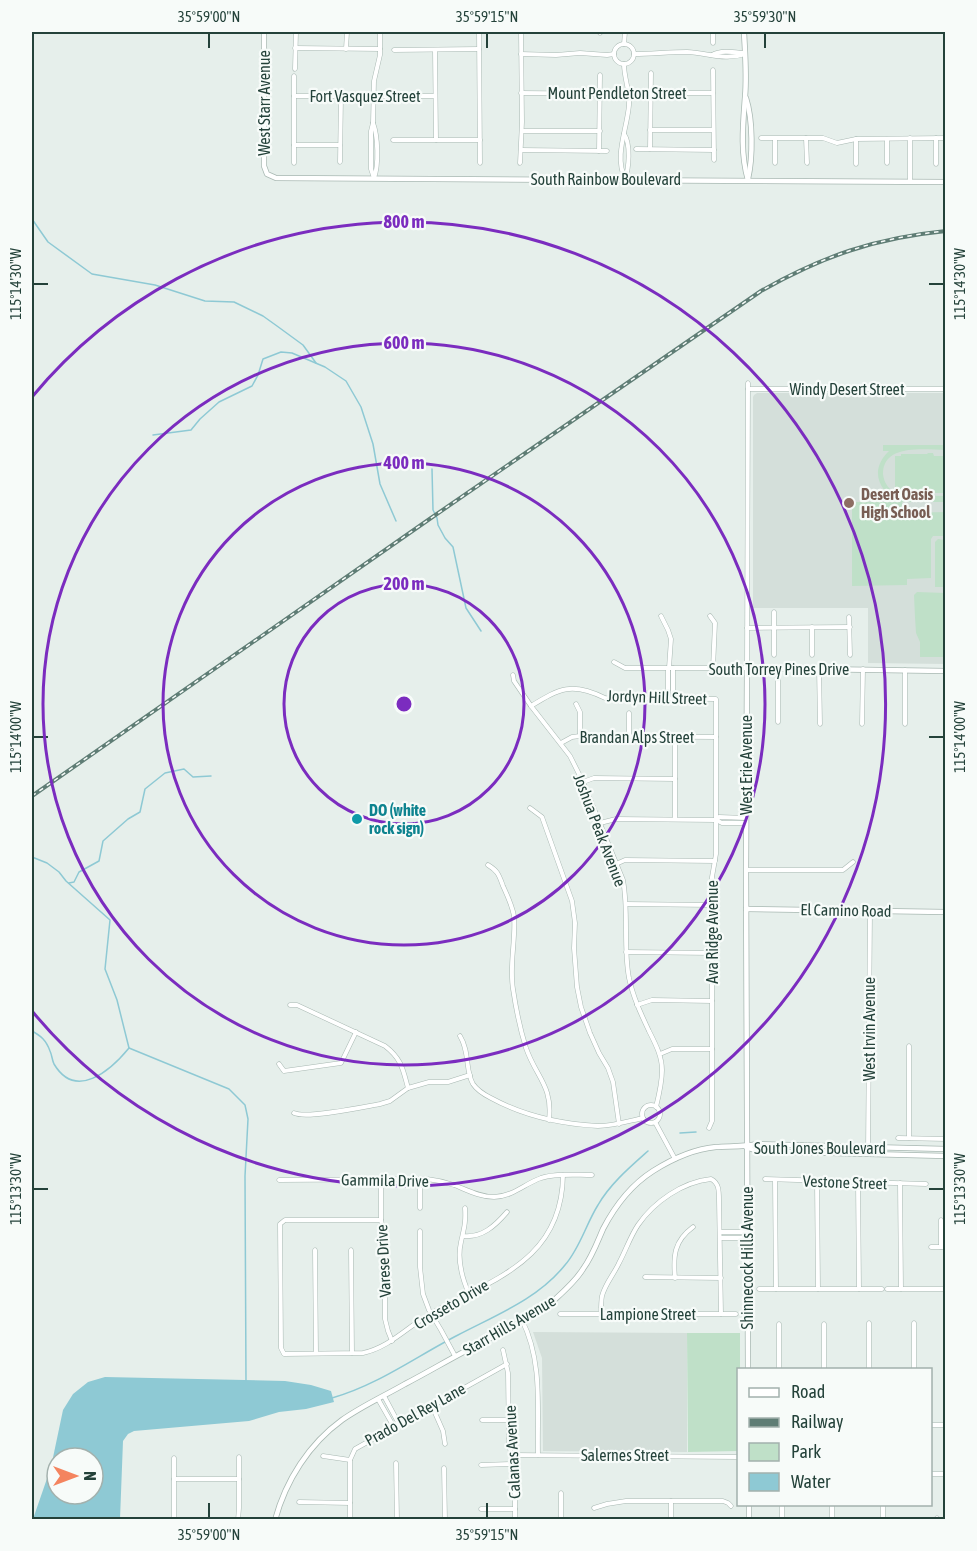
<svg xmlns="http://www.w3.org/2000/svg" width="977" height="1551" font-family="'Asap Condensed',sans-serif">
	<rect width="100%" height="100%" fill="#e6efeb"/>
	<g fill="#d4dfda">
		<path d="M757,393h188v271l-77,-1v-55h-115v-211l1,-2z"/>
		<path d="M533,1332l154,1v119l-144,-1 -1,-93z"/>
	</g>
	<g fill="#bfe0c8">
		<path d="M883,445h62v5c-19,0 -62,-7 -62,24 1,10 7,17 16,21l46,1v6h-43l1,11 42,-1v24h-12l-2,3v39l-24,1v6l-55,1v-84h49c-23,-10 -32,-32 -12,-51h-6z"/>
		<path d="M928,453h5l1,3h11v37h-14v-2h-2v2h-28v-2h-6v-35h6v-2h26z"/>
		<path d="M938,539l7,1v47h-10v-45z"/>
		<path d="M917,592l28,1v64h-25v-15l-4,-9 -1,-16 -1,-22z"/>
		<path d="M687,1333h53v36l-2,1v81l-50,1z"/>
	</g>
	<path fill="#8ec9d4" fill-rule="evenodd" d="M105,1377l180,4 26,4 20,6 3,11 -28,7 -27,3 -30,9 -115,10 -6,3 -5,7 -3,78h-87l18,-52 12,-57 10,-16 15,-12zM57,1458h36v36h-36z"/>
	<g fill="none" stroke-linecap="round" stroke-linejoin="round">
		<g stroke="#8ec9d4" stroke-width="1.5">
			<path d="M32,219l16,23 44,32 63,11 50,16 29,1 29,14 14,10 26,19 13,18"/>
			<path d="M153,435l38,-5 9,-11 19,-17 33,-16 6,-11 5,-16 18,-7 11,1 33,14 21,14 15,26 12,37 7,40 16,37"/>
			<path d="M432,469l1,41 4,8 1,7 7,13 8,9 13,61 15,23"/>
			<path d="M32,857l15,6 12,9 7,9 44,39 -5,49 12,31 12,48 100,41 16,16 3,14 -3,57 1,205"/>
			<path d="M69,883l5,-1 5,-10 20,-11 4,-20 25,-22 12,-7 5,-23 20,-16 19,-4 9,8 18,-1"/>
			<path d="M32,1031c9,5 14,9 18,20 2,4 2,9 4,13 22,37 57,6 75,-16"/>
			<path d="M680,1133l16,-1"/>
			<path d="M332,1398c46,-13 85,-42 126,-63 38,-20 80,-36 107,-70 15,-17 21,-41 33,-60 12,-21 32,-38 50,-54"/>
		</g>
		<defs>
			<g id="minor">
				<path d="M479,32l1,131"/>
				<path d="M600,32v1"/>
				<path d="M713,32v11"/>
				<path d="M624,44l1,-12"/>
				<circle cx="624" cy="54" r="10"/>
				<path d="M295,48l85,1"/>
				<path d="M346,49l1,-17"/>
				<path d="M394,50l85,-1"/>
				<path d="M435,50l1,90"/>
				<path d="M521,54l35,1 24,-2 27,2 7,-1"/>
				<path d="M634,54c17,0 35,-2 53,-2 21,1 38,9 58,2"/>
				<path d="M712,55c9,-5 21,-3 31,-2"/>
				<path d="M624,64c0,14 6,27 5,41 -2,25 -15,50 -4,74"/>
				<path d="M295,69l1,-37"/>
				<path d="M713,70l1,90"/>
				<path d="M294,76v87"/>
				<path d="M521,93l103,1 19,-1h70"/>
				<path d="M294,96h141"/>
				<path d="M373,123c5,13 6,42 1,55"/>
				<path d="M650,130h63"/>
				<path d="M522,131h78"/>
				<path d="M624,134c7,10 5,34 1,45"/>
				<path d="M761,138h62l14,5 19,-4 90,-1"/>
				<path d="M806,138l1,25"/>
				<path d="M910,138v43"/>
				<path d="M775,139v24"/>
				<path d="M856,139v25"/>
				<path d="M393,140h87"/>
				<path d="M294,145h46"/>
				<path d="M636,149l78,1"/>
				<path d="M650,149l1,-76"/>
				<path d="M521,150l86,1"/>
				<path d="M599,151l1,-76"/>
				<path d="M340,162l1,-66"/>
				<path d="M520,163l2,-41 -1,-90"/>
				<path d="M887,163v-24"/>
				<path d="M936,164v-26"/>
				<path d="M374,178l-3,-9v-38l2,-8 1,-42 6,-26v-23"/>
				<path d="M748,389h198"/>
				<path d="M774,612v43"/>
				<path d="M661,616l7,14 3,9 -2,29"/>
				<path d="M710,616l5,7 -2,45"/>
				<path d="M849,617l1,38"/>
				<path d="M747,628l103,-1"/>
				<path d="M812,655v-28"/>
				<path d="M614,662l11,6h122l1,-285"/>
				<path d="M668,668v30"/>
				<path d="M673,668v30"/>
				<path d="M819,668l1,56"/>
				<path d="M513,675l1,6 17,25 39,50 13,26 40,98c6,33 0,66 6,98 4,19 12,36 20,53 6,12 13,25 13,39 0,12 -3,25 -6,37"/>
				<path d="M576,704l4,8v24"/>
				<path d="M531,706c29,-18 41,-24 74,-8l111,1v155l-4,23v244l-3,7"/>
				<path d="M778,722v-54"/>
				<path d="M862,724l1,-55"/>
				<path d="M905,724v-54"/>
				<path d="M629,736v-23"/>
				<path d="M561,743l11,-6 8,-1 136,1"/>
				<path d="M583,782l11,-4 81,1"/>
				<path d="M530,808l12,9 30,84 3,22 -1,25 3,39 4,20 9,26 9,20 9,15 5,14 6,42"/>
				<path d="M675,819v-83"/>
				<path d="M717,820l2,-3 27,1"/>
				<path d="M600,823l16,-4 100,1 6,3h24"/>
				<path d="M616,864l9,-4 90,1"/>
				<path d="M488,865c10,6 11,10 15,21 4,9 9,19 11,30 2,24 -5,49 -1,73 3,20 7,40 13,59 10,29 27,38 23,72"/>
				<path d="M746,870h97l10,-8"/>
				<path d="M626,904l86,1"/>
				<path d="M626,952l86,1"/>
				<path d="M290,1005h7l88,41c17,13 18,24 23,42"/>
				<path d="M637,1005l15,-5 60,1"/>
				<path d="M460,1036c10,16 5,35 13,48 4,6 12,11 18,14 33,18 70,26 107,28 15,0 31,-5 45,-8"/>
				<path d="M660,1054l12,-5h40"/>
				<path d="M279,1064l5,7 57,-8 15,-31"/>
				<circle cx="651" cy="1114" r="9"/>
				<path d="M294,1113c13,6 69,-6 86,-9l10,-3 18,-13 21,-6h19l22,-7"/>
				<path d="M655,1122l20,37"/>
				<path d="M898,1138l48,1"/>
				<path d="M909,1138v-92"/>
				<path d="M868,1154l2,-244"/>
				<path d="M381,1179v41l4,19v80l3,12 4,10"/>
				<path d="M420,1179v29"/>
				<path d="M765,1179l161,5"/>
				<path d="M279,1180l148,-1c9,1 18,3 27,6 13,5 26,12 40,12 20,-1 30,-13 47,-19 16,-5 34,-3 51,-3"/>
				<path d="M775,1180l1,109"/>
				<path d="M817,1181l1,108"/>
				<path d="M858,1182l1,107"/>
				<path d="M900,1183l1,106"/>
				<path d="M465,1208c1,15 -1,20 -4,34 -4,17 1,36 8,52"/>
				<path d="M381,1220h-96l-5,4 1,124 3,6 79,-1c27,-6 44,-26 67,-39 63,-35 132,-53 133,-139"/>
				<path d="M941,1220v27"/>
				<path d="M420,1231v36l3,27 6,16 12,20 14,26"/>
				<path d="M721,1232h26"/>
				<path d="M463,1236c19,2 32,-10 44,-24"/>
				<path d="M721,1238h26"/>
				<path d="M931,1247h15"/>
				<path d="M315,1250l1,103"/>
				<path d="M351,1250l1,103"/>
				<path d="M645,1277l76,1"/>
				<path d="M675,1278c-2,-22 -1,-37 18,-51"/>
				<path d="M759,1289h123"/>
				<path d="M887,1289h59"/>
				<path d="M560,1314h176"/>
				<path d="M601,1314c0,-6 0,-13 1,-18 3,-12 12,-22 17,-33 7,-13 11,-26 19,-38 16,-23 44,-43 73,-46 8,4 8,12 8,21l2,114"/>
				<path d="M522,1320c21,42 15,89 16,135"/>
				<path d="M869,1323v47"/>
				<path d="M914,1323v47"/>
				<path d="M779,1324v46"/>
				<path d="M824,1324v46"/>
				<path d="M503,1350l5,23 1,72 6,24v51"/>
				<path d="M384,1396l15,28"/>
				<path d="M378,1399l16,28"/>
				<path d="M432,1406l11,25 2,13"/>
				<path d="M482,1420h27"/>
				<path d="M930,1425h16"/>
				<path d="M511,1455l227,2"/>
				<path d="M323,1456l27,4"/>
				<path d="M174,1458v62"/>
				<path d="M396,1463l1,57"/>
				<path d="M481,1465l32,-1"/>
				<path d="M444,1468l1,52"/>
				<path d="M930,1474h16"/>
				<path d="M174,1479h65"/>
				<path d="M561,1493v27"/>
				<path d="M671,1501v19"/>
				<path d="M299,1502l51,1"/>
				<path d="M782,1504v16"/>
				<path d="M832,1504v16"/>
				<path d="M883,1504v16"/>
				<path d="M594,1508l13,-4 19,-3h97l5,2 3,3"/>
				<path d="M481,1509h34"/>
				<path d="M238,1520l1,-12v-51"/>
				<path d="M350,1520v-60l5,-11 152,-85"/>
				<path d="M937,1520v-2"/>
			</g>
			<g id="tertiary">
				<path d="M264,32v134l3,8 9,4 670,4"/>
				<path d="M744,32c1,21 3,43 1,65 -2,27 -5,56 3,83"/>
				<path d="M746,98c7,22 7,59 2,81"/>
				<path d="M746,909l200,3"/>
				<path d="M746,1147l11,4 189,5"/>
				<path d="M748,1370l-2,-500 1,-202 199,3"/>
				<path d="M749,1504v16"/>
				<path d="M275,1520c11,-40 34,-76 67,-100 20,-14 42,-24 63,-36 27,-14 53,-30 80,-43 22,-12 47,-24 67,-39 11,-10 23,-20 31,-33 9,-12 14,-26 20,-40 12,-23 28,-44 50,-58 19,-12 41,-22 63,-24 14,-1 27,0 41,-3l189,5"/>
			</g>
		</defs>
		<use href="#minor" stroke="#a8b8b2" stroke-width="5"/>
		<use href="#tertiary" stroke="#a8b8b2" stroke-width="6"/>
		<use href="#minor" stroke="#fff" stroke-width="4"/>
		<use href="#tertiary" stroke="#fff" stroke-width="4.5"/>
		<defs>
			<path id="rail" d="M32,796l399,-278 330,-227c62,-35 114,-53 185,-60"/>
		</defs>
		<use href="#rail" stroke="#5f7d75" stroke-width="4"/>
		<use href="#rail" stroke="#f7fbf9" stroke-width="1.5" stroke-dasharray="4.5" stroke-linecap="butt"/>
	</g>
	<path fill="none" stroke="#24423a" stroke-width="2" d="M209,33v15M487,33v15M765,33v15M33,284h15M929,284h15M33,737h15M929,737h15M33,1189h15M929,1189h15M209,1503v15M487,1503v15"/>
	<g fill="none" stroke="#7b2cbf" stroke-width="3">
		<circle cx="404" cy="704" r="120"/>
		<circle cx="404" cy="704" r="241"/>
		<circle cx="404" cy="704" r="361"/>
		<path d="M32 397A482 482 0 1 1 32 1011"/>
	</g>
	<circle fill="#8d6e63" stroke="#f7fbf9" stroke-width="2" cx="849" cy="503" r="6"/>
	<circle fill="#0f9aa8" stroke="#f7fbf9" stroke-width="2" cx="357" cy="819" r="6"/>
	<g text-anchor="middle" stroke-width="4.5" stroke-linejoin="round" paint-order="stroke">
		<g font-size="16" fill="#24423a" stroke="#f7fbf9">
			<text x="617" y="99">Mount Pendleton Street</text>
			<text x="365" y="102">Fort Vasquez Street</text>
			<text transform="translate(264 103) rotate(-90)" y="6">West Starr Avenue</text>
			<text x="606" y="185">South Rainbow Boulevard</text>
			<text x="847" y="395">Windy Desert Street</text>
			<text x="779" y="675">South Torrey Pines Drive</text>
			<text transform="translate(657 697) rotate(2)" y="6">Jordyn Hill Street</text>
			<text x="637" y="743">Brandan Alps Street</text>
			<text transform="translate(746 765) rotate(-90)" y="6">West Erie Avenue</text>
			<text transform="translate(600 830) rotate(69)" y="6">Joshua Peak Avenue</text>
			<text transform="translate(846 910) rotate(1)" y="6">El Camino Road</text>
			<text transform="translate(712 932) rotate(-90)" y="6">Ava Ridge Avenue</text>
			<text transform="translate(869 1029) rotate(-90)" y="6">West Irvin Avenue</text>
			<text x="820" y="1154">South Jones Boulevard</text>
			<text transform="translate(385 1180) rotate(1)" y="6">Gammila Drive</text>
			<text transform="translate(845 1182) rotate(2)" y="6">Vestone Street</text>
			<text transform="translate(747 1258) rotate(-90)" y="6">Shinnecock Hills Avenue</text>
			<text transform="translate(383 1261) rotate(-93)" y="6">Varese Drive</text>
			<text transform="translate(451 1304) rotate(-30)" y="6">Crosseto Drive</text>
			<text x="648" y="1320">Lampione Street</text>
			<text transform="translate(509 1325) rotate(-30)" y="6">Starr Hills Avenue</text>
			<text transform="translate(415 1414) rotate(-29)" y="6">Prado Del Rey Lane</text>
			<text transform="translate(512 1452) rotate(-93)" y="6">Calanas Avenue</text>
			<text x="625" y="1461">Salernes Street</text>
		</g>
		<g font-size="16" font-weight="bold" fill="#785e54" stroke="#f7fbf9" text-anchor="start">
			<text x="861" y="500">Desert Oasis<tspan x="861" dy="18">High School</tspan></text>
		</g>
		<g font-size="16" font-weight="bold" fill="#0d838f" stroke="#f7fbf9" text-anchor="start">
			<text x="369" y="816">DO (white<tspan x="369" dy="18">rock sign)</tspan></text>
		</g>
	</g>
	<circle cx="404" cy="704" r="9" fill="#7b2cbf" stroke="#f7fbf9" stroke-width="3"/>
	<g font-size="18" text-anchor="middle" font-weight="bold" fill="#7b2cbf" stroke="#f7fbf9" stroke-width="4.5" stroke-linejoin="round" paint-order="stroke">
		<text x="404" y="228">800 m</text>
		<text x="404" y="349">600 m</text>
		<text x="404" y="469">400 m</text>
		<text x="404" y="590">200 m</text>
	</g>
	<rect width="977" height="1551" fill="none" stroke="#f7fbf9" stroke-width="66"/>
	<rect x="737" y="1368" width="195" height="138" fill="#f7fbf9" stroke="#a3b1ad" stroke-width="1.5"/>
	<rect x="749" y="1388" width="30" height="9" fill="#ffffff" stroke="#a3b1ad" stroke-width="1.5"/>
	<text x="791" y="1398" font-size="18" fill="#24423a">Road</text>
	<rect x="749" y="1418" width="30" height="9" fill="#5f7d75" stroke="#a3b1ad" stroke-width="1.5"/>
	<text x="791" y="1428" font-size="18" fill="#24423a">Railway</text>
	<rect x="749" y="1443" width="30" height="18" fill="#bfe0c8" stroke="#a3b1ad" stroke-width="1.5"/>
	<text x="791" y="1458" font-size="18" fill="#24423a">Park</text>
	<rect x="749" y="1473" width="30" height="18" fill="#8ec9d4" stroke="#a3b1ad" stroke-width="1.5"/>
	<text x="791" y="1488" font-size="18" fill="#24423a">Water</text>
	<g transform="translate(75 1476) rotate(90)"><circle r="28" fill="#f7fbf9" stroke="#a3b1ad" stroke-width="1.5"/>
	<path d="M0-4.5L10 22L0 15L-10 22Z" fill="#f4845f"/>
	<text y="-9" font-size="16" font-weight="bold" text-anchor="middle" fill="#24423a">N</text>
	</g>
	<rect x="33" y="33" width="911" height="1485" fill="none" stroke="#24423a" stroke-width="2"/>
	<g font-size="15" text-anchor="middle" fill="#24423a">
		<text x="209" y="22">35°59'00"N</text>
		<text x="487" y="22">35°59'15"N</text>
		<text x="765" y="22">35°59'30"N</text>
		<text transform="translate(960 284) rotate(-90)" y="5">115°14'30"W</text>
		<text transform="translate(16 284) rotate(-90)" y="5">115°14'30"W</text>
		<text transform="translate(16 737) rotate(-90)" y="5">115°14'00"W</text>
		<text transform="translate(960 737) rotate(-90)" y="5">115°14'00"W</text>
		<text transform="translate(960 1189) rotate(-90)" y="5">115°13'30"W</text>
		<text transform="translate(16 1189) rotate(-90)" y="5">115°13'30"W</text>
		<text x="209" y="1540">35°59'00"N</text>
		<text x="487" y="1540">35°59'15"N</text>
	</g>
</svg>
